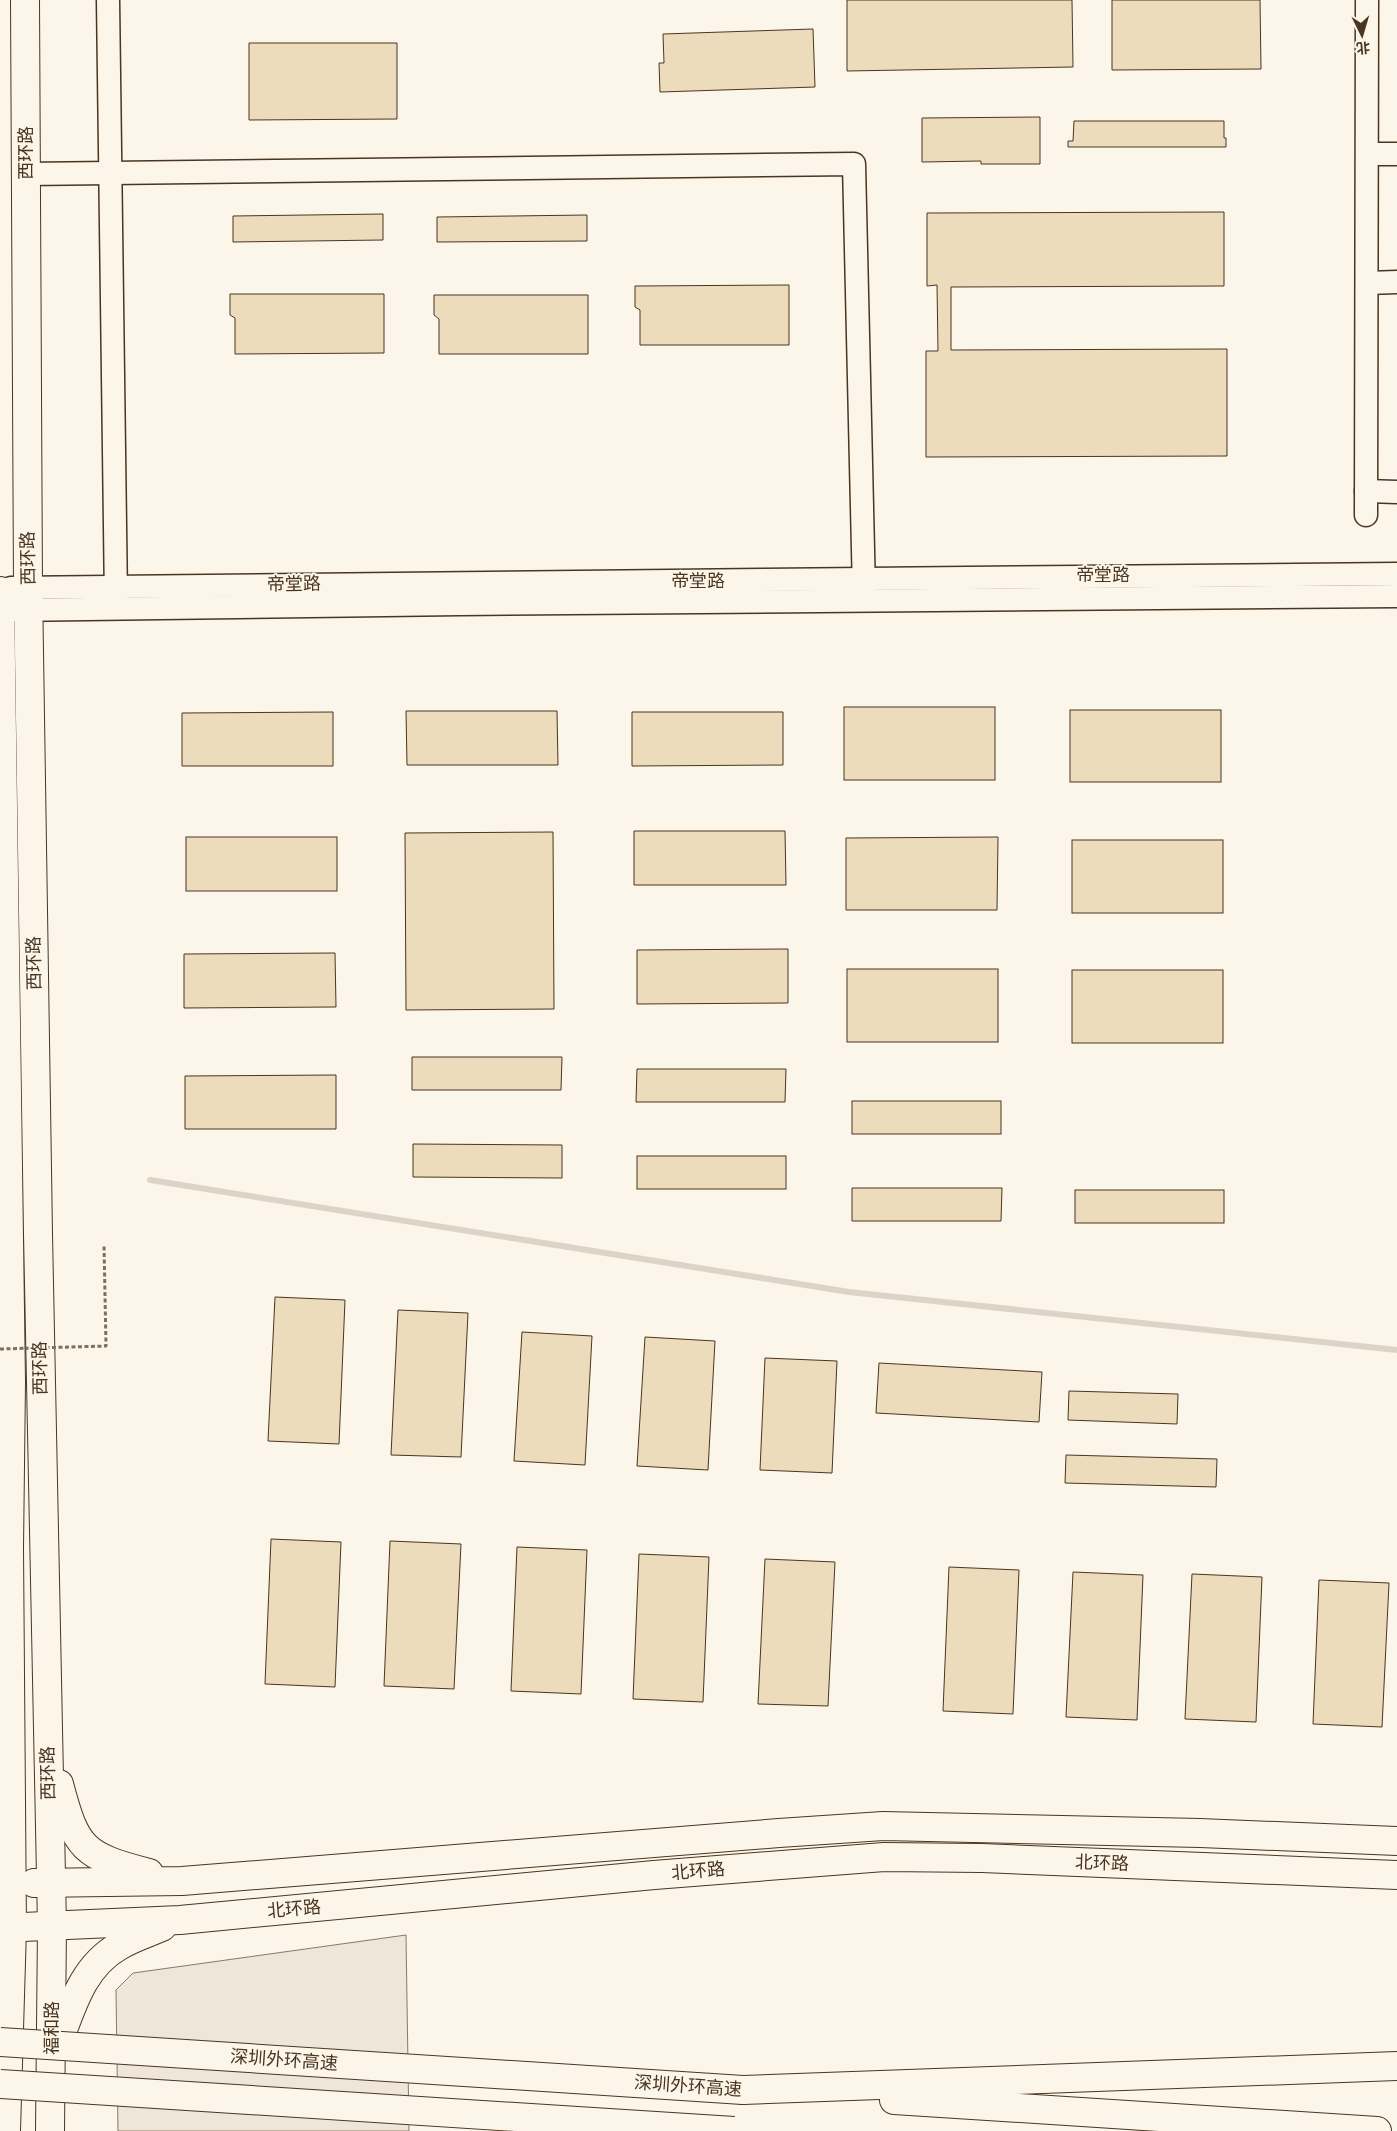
<svg xmlns="http://www.w3.org/2000/svg" width="1397" height="2131" font-family="Barlow,'Noto Sans SC',sans-serif">
	<rect width="100%" height="100%" fill="#fbf6e9"/>
	<path fill="#ede6d9" stroke="#887966" d="M406,1935l3,196h-291l-2,-141 17,-17z"/>
	<g fill="none" stroke-linecap="round" stroke-linejoin="round">
		<path stroke="#dcd4c6" stroke-width="6" d="M150,1180l699,112 548,58"/>
	</g>
	<g fill="#ecdcbc" stroke="#4a3520">
		<path d="M847,0h225l1,67 -226,4z"/>
		<path d="M1112,0h148l1,69 -149,1z"/>
		<path d="M813,29l2,58 -155,5 -1,-29h5l-1,-29z"/>
		<path d="M249,43h148v76l-148,1z"/>
		<path d="M1040,117v47h-59v-3l-59,1v-44z"/>
		<path d="M1074,121h150v17h2v9h-158v-6h5z"/>
		<path d="M1224,212v74l-273,1v63l276,-1v107l-301,1v-106h12l-1,-66 -10,1v-73z"/>
		<path d="M383,214v26l-150,2v-26z"/>
		<path d="M587,215v26l-150,1v-25z"/>
		<path d="M789,285v60h-149v-35l-5,-3v-21z"/>
		<path d="M230,294h154v59l-149,1v-36l-5,-3z"/>
		<path d="M434,295h154v59h-149v-35l-5,-4z"/>
		<rect x="844" y="707" width="151" height="73"/>
		<rect x="1070" y="710" width="151" height="72"/>
		<path d="M406,711h151l1,54h-151z"/>
		<path d="M333,712v54h-151v-53z"/>
		<path d="M632,712h151v53l-151,1z"/>
		<path d="M634,831h151l1,54h-152z"/>
		<path d="M553,832l1,177 -148,1 -1,-177z"/>
		<rect x="186" y="837" width="151" height="54"/>
		<path d="M998,837l-1,73h-151v-72z"/>
		<rect x="1072" y="840" width="151" height="73"/>
		<path d="M788,949v54l-151,1v-54z"/>
		<path d="M335,953l1,54 -152,1v-54z"/>
		<rect x="847" y="969" width="151" height="73"/>
		<rect x="1072" y="970" width="151" height="73"/>
		<path d="M412,1057h150l-1,33h-149z"/>
		<path d="M637,1069h149l-1,33h-149z"/>
		<path d="M336,1075v54h-151v-53z"/>
		<rect x="852" y="1101" width="149" height="33"/>
		<path d="M413,1144l149,1v33l-149,-1z"/>
		<rect x="637" y="1156" width="149" height="33"/>
		<path d="M852,1188h150l-1,33h-149z"/>
		<rect x="1075" y="1190" width="149" height="33"/>
		<path d="M275,1297l70,3 -6,144 -71,-3z"/>
		<path d="M398,1310l70,3 -7,144 -70,-2z"/>
		<path d="M522,1332l70,4 -7,129 -71,-4z"/>
		<path d="M645,1337l70,4 -7,129 -71,-4z"/>
		<path d="M765,1358l72,3 -5,112 -72,-3z"/>
		<path d="M879,1363l163,9 -3,50 -163,-9z"/>
		<path d="M1069,1391l109,3 -1,30 -109,-4z"/>
		<path d="M1066,1455l151,4 -1,28 -151,-4z"/>
		<path d="M271,1539l70,3 -6,145 -70,-3z"/>
		<path d="M390,1541l71,3 -7,145 -70,-3z"/>
		<path d="M517,1547l70,3 -6,144 -70,-3z"/>
		<path d="M639,1554l70,3 -6,145 -70,-3z"/>
		<path d="M765,1559l70,3 -7,144 -70,-2z"/>
		<path d="M949,1567l70,3 -6,144 -70,-3z"/>
		<path d="M1073,1572l70,3 -6,145 -71,-3z"/>
		<path d="M1192,1574l70,3 -6,145 -71,-3z"/>
		<path d="M1319,1580l70,3 -7,144 -69,-3z"/>
	</g>
	<g fill="none" stroke-linecap="round" stroke-linejoin="round">
		<defs>
			<g id="minor">
				<path d="M108,0l8,601"/>
				<path d="M1368,154h29"/>
				<path d="M26,174l828,-10 10,429"/>
				<path d="M1367,283l30,-1"/>
				<path d="M1366,491l31,1"/>
				<path d="M1366,515l1,-515"/>
				<path d="M11,588c250,-5 501,-6 752,-8 211,-1 423,-5 634,-6"/>
				<path d="M11,610l449,-6 937,-8"/>
			</g>
			<g id="major">
				<path d="M25,0l3,587 10,647 14,692 -2,205"/>
				<path d="M0,591l11,791 -2,166 3,380 -6,203"/>
				<path d="M59,1784c17,65 24,72 90,89"/>
				<path d="M34,1883l148,-2 597,-48 104,-7 317,7 197,8"/>
				<path d="M0,1928l180,-8 474,-45 230,-18 98,1 415,17"/>
				<path d="M58,2043c14,-36 24,-76 61,-97 13,-8 29,-13 43,-19"/>
			</g>
			<g id="highway">
				<path d="M743,2090l654,-24"/>
				<path d="M894,2100l483,31"/>
			</g>
		</defs>
		<use href="#minor" stroke="#4a3520" stroke-width="25"/>
		<use href="#major" stroke="#4a3520" stroke-width="30"/>
		<use href="#highway" stroke="#4a3520" stroke-width="30"/>
		<use href="#minor" stroke="#fbf6e9" stroke-width="22"/>
		<use href="#major" stroke="#fbf6e9" stroke-width="28"/>
		<use href="#highway" stroke="#fbf6e9" stroke-width="28"/>
		<defs>
			<g id="highway-bridge">
				<path d="M0,2042l743,48"/>
				<path d="M0,2084l734,47"/>
			</g>
		</defs>
		<use href="#highway-bridge" stroke="#4a3520" stroke-width="30" stroke-linecap="butt"/>
		<path stroke="#7f6f5c" stroke-width="3" stroke-dasharray="4 2.5" stroke-linecap="butt" d="M0,1349l106,-3 -2,-102"/>
		<use href="#highway-bridge" stroke="#fbf6e9" stroke-width="28"/>
	</g>
	<g text-anchor="middle" stroke-width="4" stroke-linejoin="round" paint-order="stroke">
		<g font-size="18" fill="#4a3520" stroke="#fbf6e9">
			<text transform="translate(26 153) rotate(-90)" y="6">西环路</text>
			<text transform="translate(28 558) rotate(-91)" y="6">西环路</text>
			<text x="1103" y="581">帝堂路</text>
			<text x="698" y="587">帝堂路</text>
			<text transform="translate(294 584) rotate(-1)" y="6">帝堂路</text>
			<text transform="translate(34 963) rotate(-91)" y="6">西环路</text>
			<text transform="translate(40 1368) rotate(-91)" y="6">西环路</text>
			<text transform="translate(48 1773) rotate(-91)" y="6">西环路</text>
			<text transform="translate(1102 1863) rotate(2)" y="6">北环路</text>
			<text transform="translate(698 1871) rotate(-5)" y="6">北环路</text>
			<text transform="translate(294 1909) rotate(-5)" y="6">北环路</text>
			<text transform="translate(52 2028) rotate(-90)" y="6">福和路</text>
			<text transform="translate(284 2060) rotate(4)" y="6">深圳外环高速</text>
			<text transform="translate(688 2086) rotate(4)" y="6">深圳外环高速</text>
		</g>
	</g>
	<g transform="translate(1362 35) rotate(175)" stroke="#fbf6e9" stroke-width="4" paint-order="stroke">
	<path d="M0-4L9 19L0 12L-9 19Z" fill="#4a3520"/>
	<text y="-8" font-size="14" font-weight="bold" text-anchor="middle" fill="#4a3520">北</text>
	</g>
</svg>
